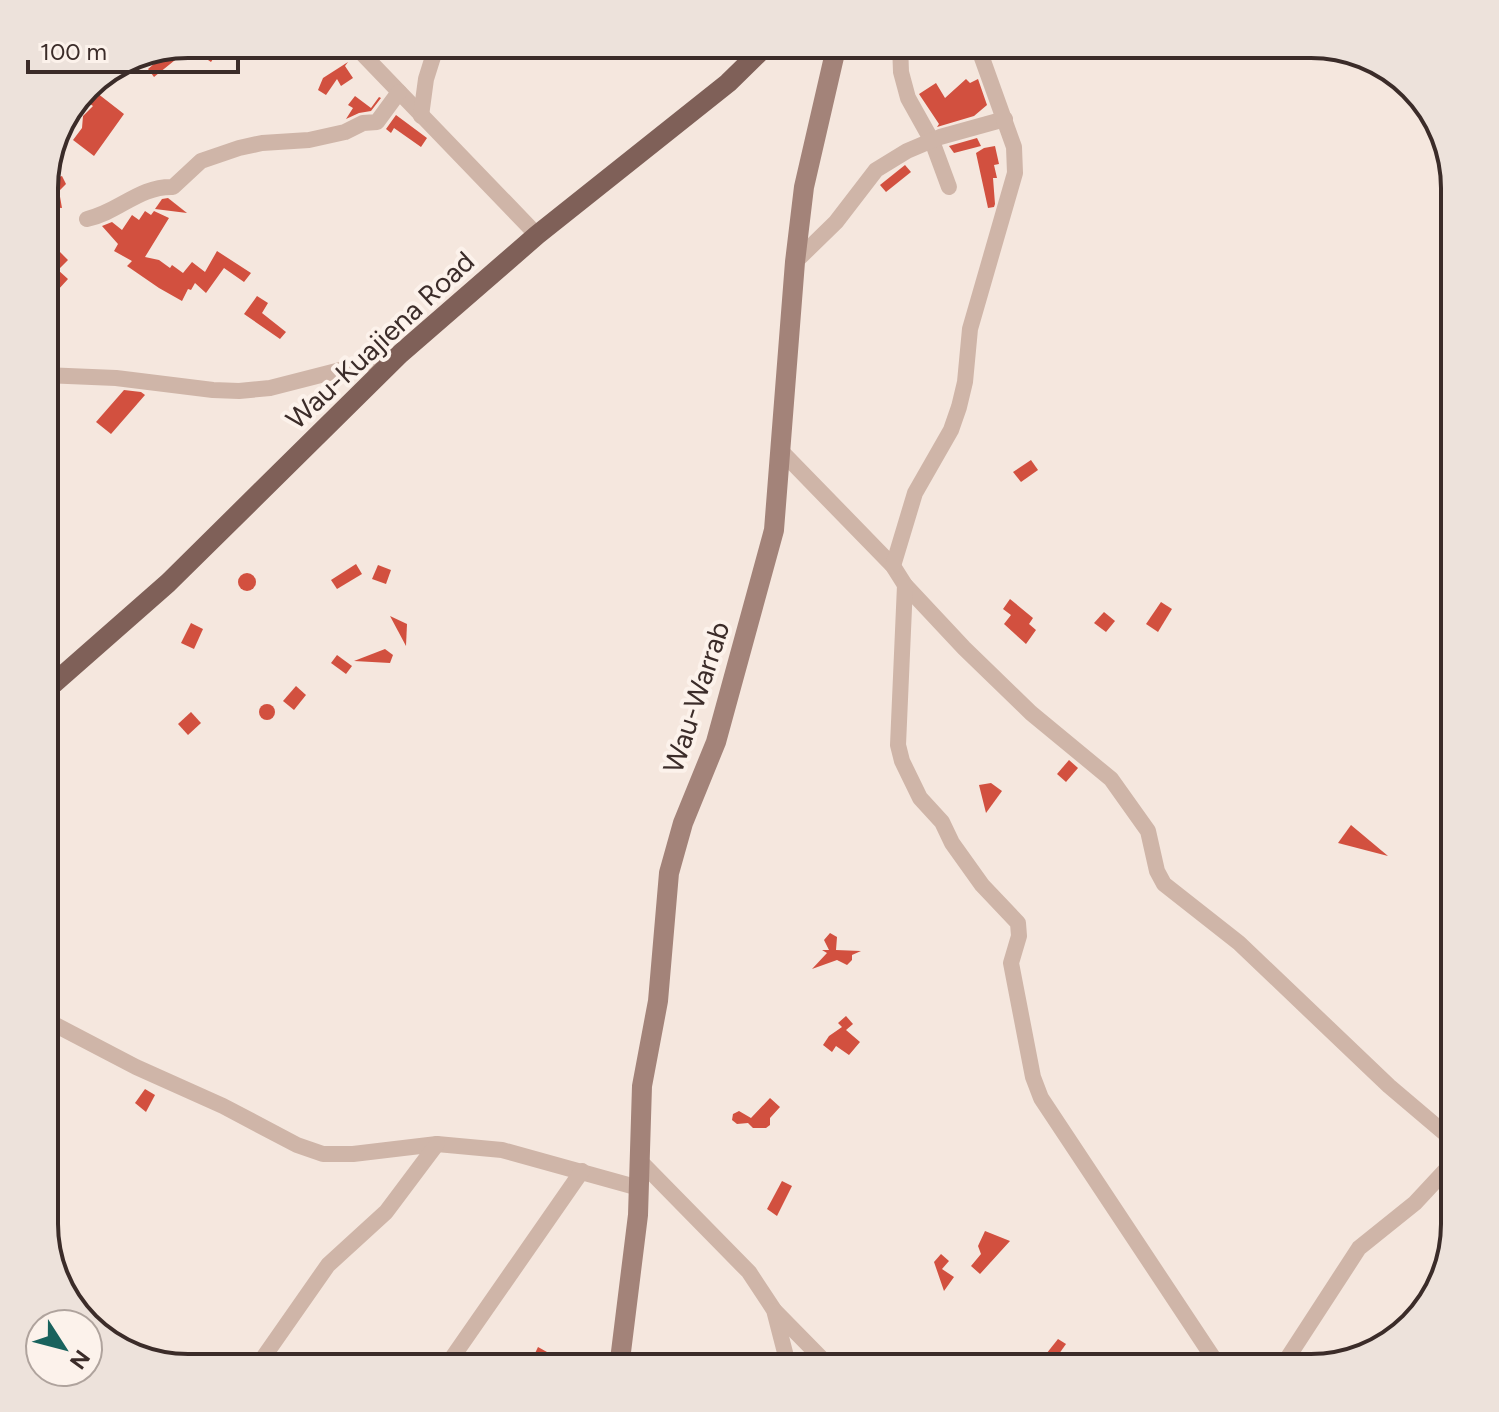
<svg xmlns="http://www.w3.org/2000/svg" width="1499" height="1412" font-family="Figtree,sans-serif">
	<rect width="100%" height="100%" fill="#f5e7de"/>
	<g fill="#d2503f">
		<path d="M188,44h35l-12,18 -21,-14 -36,29 -6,-8 21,-18z"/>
		<path d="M348,62l-3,4 8,12 -12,8 -4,-7 -11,16 -8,-5 5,-12z"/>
		<path d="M966,79l4,4 8,-4 9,26 -13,11 -37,11 2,-3 -20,-30 17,-11 9,15z"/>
		<path d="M88,86l36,28 -30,42 -21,-16 9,-12 1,-12 10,-10 -13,-9z"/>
		<path d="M355,96l16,12 8,-11 2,1 -10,13 -12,2 -13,6 7,-11 -5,-3z"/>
		<path d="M396,115l31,23 -6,9 -27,-19 -3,5 -5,-4z"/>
		<path d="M977,138l4,8 -27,7 -5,-7z"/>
		<path d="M995,146l4,18 -5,1 3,13h-4l2,26 -1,3 -6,1 -12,-55 8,-5z"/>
		<path d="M905,165l6,7 -25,20 -6,-7z"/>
		<path d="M62,176l4,8 -7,7 3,17 -12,-1 -4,-5v-5l8,-6 2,-13z"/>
		<path d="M168,198l19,15 -32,-4 7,-10z"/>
		<path d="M145,211l6,4 3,-4 15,7 -24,39 14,3 11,8 2,-3 11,8 9,-11 13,10 12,-21 34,22 -7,9 -20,-14 -18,25 -11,-10 -4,7 -3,-1 -6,12 -23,-13 -32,-22 5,-5 -18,-10 4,-7 -16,-18 10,-4 10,8 10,-15 7,5z"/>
		<path d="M44,236l24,24 -10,10 10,9 -11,12 -13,-12z"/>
		<path d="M257,296l11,7 -6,10 24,19 -6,7 -36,-25z"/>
		<path d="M124,390l17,2 4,3 -34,39 -15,-12z"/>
		<path d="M1031,460l7,10 -17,12 -8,-10z"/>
		<path d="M356,564l6,10 -25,15 -6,-9z"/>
		<path d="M378,565l13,5 -5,14 -14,-5z"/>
		<circle cx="247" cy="582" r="9"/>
		<path d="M1010,599l23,19 -4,6 7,6 -10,14 -22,-20 7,-9 -8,-6z"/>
		<path d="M1161,602l11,7 -14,23 -12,-8z"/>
		<path d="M1104,612l11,9 -9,11 -12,-9z"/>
		<path d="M390,616l17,8 -1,22z"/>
		<path d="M191,623l12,6 -9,20 -13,-6z"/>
		<path d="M385,649l8,6 -3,8 -36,-2z"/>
		<path d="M337,655l15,11 -6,8 -15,-11z"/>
		<path d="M296,686l10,9 -12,15 -11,-9z"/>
		<circle cx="267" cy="712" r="8"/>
		<path d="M191,712l10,11 -13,12 -10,-11z"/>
		<path d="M1069,760l9,8 -12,14 -9,-8z"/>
		<path d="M991,783l11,8 -16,22 -7,-28z"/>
		<path d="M1351,825l37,31 -50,-13z"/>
		<path d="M830,933l7,4 -1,13 25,1 -9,4v5l-5,5 -10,-5 -25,9 15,-16 -5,-3h7l-5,-10z"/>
		<path d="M846,1016l7,8 -7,6 14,12 -11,13 -13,-9 -4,6 -9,-7 6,-9 13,-9 -4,-4z"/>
		<path d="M145,1089l10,6 -9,17 -11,-9z"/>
		<path d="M770,1098l10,9 -10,11v7l-4,3h-13l-5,-5 -11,1 -5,-4 1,-6 6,-3 12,7z"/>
		<path d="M782,1181l10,5 -15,30 -10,-7z"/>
		<path d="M985,1231l25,10 -30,33 -9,-8 10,-12 -3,-8z"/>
		<path d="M941,1254l8,7 -7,8 12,8 -10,14 -10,-29z"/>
		<path d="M1058,1339l8,5 -17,24h-14z"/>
		<path d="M538,1347l9,5 -5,16h-14z"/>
	</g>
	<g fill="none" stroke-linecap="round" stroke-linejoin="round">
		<g stroke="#cfb5a8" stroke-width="16">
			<path d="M353,44l184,191"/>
			<path d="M900,44l1,28 7,26 24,43 17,46"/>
			<path d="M421,116l5,-37 11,-35"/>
			<path d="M87,219c32,-7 52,-33 86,-32l28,-26 38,-13 23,-5 47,-3 36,-8 18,-9 14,-1 22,-30"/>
			<path d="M795,262l41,-40 40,-52 31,-19 33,-14 65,-18"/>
			<path d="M44,375l72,3 97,12 26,1 31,-3 129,-33"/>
			<path d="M782,452l111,114 12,19 59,63 67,65 80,66 37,52 9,40 7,13 75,59 150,143 66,56"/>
			<path d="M893,566l22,-73 36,-63 8,-23 6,-25 5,-53 45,-156 -1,-26 -37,-103"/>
			<path d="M905,585l-7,160 4,16 18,37 22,24 10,21 30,42 36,38 1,13 -8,27 22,114 8,21 179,270"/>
			<path d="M44,1019l92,48 87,39 74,39 26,9h30l84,-10 65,6 137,38"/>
			<path d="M639,1160l110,112 25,38 15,58"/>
			<path d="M775,1311l56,57"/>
			<path d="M256,1368l72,-103 58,-53 51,-68"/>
			<path d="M445,1368l137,-197"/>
			<path d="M1281,1368l78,-120 56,-45 40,-43"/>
		</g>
		<path stroke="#a38379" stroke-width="20" d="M619,1368l19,-153 4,-129 16,-85 11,-128 14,-50 33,-81 58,-212 21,-268 9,-75 33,-143"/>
		<path stroke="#7f6058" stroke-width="20" d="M44,692l124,-109 232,-229 137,-119 191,-152 40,-39"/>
	</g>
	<g text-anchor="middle" stroke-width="8" stroke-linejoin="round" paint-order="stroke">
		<g font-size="28" fill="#3b2c29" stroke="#fcf2eb">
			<text transform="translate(380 340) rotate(-43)" y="10">Wau-Kuajiena Road</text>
			<text transform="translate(696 697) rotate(-72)" y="10">Wau-Warrab</text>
		</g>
	</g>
	<path d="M0 0H1499V1412H0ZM188 58H1311A130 130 0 0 1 1441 188V1224A130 130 0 0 1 1311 1354H188A130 130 0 0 1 58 1224V188A130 130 0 0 1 188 58Z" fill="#ede2db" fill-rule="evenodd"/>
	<path fill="none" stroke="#3b2c29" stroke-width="4" d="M188 58H1311A130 130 0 0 1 1441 188V1224A130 130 0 0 1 1311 1354H188A130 130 0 0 1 58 1224V188A130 130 0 0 1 188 58Z"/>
	<g transform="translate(64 1348) rotate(126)"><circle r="38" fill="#fcf2eb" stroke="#afa39d" stroke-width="2"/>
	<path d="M0-6L14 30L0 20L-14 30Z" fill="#19625d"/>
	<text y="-12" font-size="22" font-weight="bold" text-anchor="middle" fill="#3b2c29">N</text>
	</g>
	<path d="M28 60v12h210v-12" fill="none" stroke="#3b2c29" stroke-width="4"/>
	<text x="40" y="60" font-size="24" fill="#3b2c29" stroke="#fcf2eb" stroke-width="6" paint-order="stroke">100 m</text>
</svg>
